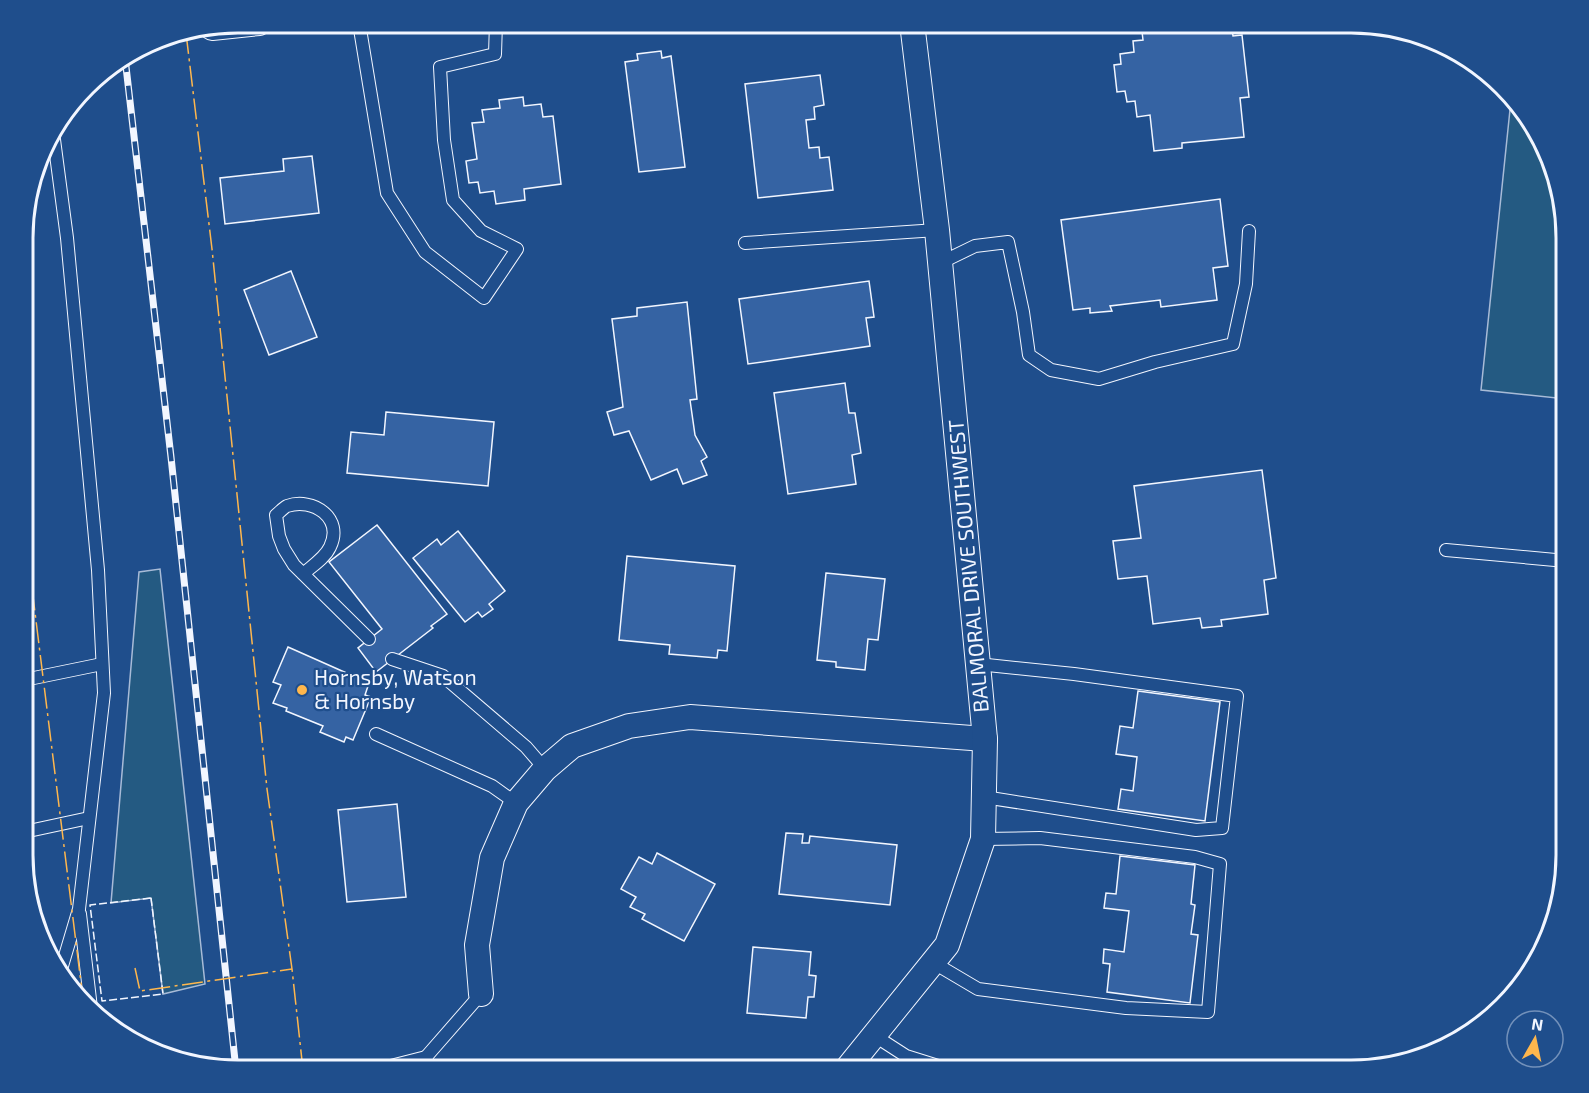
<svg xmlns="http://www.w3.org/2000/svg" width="1589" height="1093" font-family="'Exo 2',sans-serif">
	<rect width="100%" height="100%" fill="#1f4e8c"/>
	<g fill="#245a82" stroke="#a8bbd7" stroke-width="1.5">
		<path d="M1511,100l27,31 28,94v174l-85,-9z"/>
		<path d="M160,569l45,415 -42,10 -12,-96 -40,5 28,-331z"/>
	</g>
	<g fill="#3563a3" stroke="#f2f6ff" stroke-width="1.5">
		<path d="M1141,23h90l2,13 9,-1 7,62 -9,1 4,39 -62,6v5l-28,3 -4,-36 -13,2 -2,-16 -8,1 -2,-11 -8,1 -3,-27 7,-1 -1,-10 14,-2 -1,-11 10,-1z"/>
		<path d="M661,51l1,7 9,-2 14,111 -46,5 -14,-110 13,-2 -1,-6z"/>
		<path d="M820,75l4,30 -10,2 1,12 -9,1 3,28 10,-1 1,11 9,-1 4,33 -75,8 -13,-114z"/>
		<path d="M523,97l1,9 17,-2 2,13 10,-1 8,68 -37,5 1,11 -29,4 -2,-13 -14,2 -2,-11 -9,1 -3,-22 11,-2 -5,-36 12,-1 -2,-12 18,-2 -1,-8z"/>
		<path d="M312,156l7,57 -94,11 -5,-46 64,-7 -1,-12z"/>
		<path d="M1220,199l8,67 -15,2 4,32 -56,7 -1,-7 -50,6 2,5 -22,2v-5l-17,2 -12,-90z"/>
		<path d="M291,271l26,66 -48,18 -25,-65z"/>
		<path d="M869,281l5,36 -8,1 4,28 -122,18 -9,-65z"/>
		<path d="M687,302l10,97 -7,1 5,35 12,22 -6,4 6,14 -24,9 -6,-15 -26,11 -22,-49 -15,4 -7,-23 16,-5 -11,-88 25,-3v-8z"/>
		<path d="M845,383l4,30h6l6,40 -9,2 4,29 -68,10 -14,-101z"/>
		<path d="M386,412l108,10 -6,64 -141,-13 4,-41 33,3z"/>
		<path d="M1262,470l14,108 -12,2 4,34 -47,6 1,6 -20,2 -2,-10 -47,6 -6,-48 -29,3 -5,-38 28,-3 -7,-52z"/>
		<path d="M377,525l70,89 -16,12 2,2 -57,44 -18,-24 24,-19 -53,-67z"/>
		<path d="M458,531l47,60 -16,13 4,5 -11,8 -4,-5 -13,10 -52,-64 24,-19 4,6z"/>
		<path d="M627,556l108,10 -8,85 -9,-1 -1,8 -48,-4 1,-9 -51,-5z"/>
		<path d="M826,573l59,6 -7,61 -10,-1 -3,31 -29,-3v-5l-19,-2z"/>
		<path d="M288,647l81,36 -4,12 6,2 -18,43 -7,-3 -2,5 -24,-10 3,-6 -37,-15 1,-3 -14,-5 8,-18 -8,-3z"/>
		<path d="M1138,691l82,11 -15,119 -87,-12 3,-20 12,2 4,-34 -21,-3 4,-28 13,2z"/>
		<path d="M397,804l9,93 -59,5 -9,-92z"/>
		<path d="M786,833l17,1 -1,9h7l1,-7 87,9 -7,60 -111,-11z"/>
		<path d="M657,853l58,31 -31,57 -42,-22 3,-5 -15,-7 6,-10 -15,-8 18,-32 13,7z"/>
		<path d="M1120,856l75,9 -4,39 4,1 -4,29 7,1 -8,68 -83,-11 3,-28 -7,-1 1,-14 20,3 5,-41 -25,-3 2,-15 10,1z"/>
		<path d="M753,947l58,5 -2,23 7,1 -2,21h-6l-2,21 -59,-5z"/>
	</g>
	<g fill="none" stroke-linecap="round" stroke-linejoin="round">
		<defs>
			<g id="lane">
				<path d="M359,23l28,170 38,59 59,46 33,-49 -36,-18 -28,-31 -9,-60 -4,-73 55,-13 1,-31"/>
				<path d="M53,132l14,106 31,332 6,123 -25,216 -17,57 -7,1"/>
				<path d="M745,243l192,-13"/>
				<path d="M940,263l35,-17 33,-4 15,70 6,43 22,15 48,9 56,-17 78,-18 13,-60 3,-53"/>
				<path d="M1446,550l120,11"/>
				<path d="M303,574c9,-8 22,-16 27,-27 14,-29 -17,-50 -43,-41 -4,2 -8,7 -11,9l3,21 5,13 10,16 75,74"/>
				<path d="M392,659l51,17 83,71 19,22"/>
				<path d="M978,664l96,10 163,22 -15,132 -26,2 -212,-33"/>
				<path d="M24,680l78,-16"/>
				<path d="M376,734l116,52 24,17"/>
				<path d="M24,832l65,-14"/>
				<path d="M80,914l11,94"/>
				<path d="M934,963l44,26 148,19 82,4 12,-148 -25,-7 -155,-19 -57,1"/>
				<path d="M875,1036l31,20 32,10 29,4"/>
				<path d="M426,1057l55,-63"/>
				<path d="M375,1070l51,-13 3,13"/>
			</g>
			<g id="street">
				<path d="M212,28l47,-5"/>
				<path d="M481,994l-4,-49 15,-87 24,-55 29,-34 27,-23 57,-20 61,-9 295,22"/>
				<path d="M846,1070l101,-125 36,-106 2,-100 -48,-509 -25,-207"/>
			</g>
		</defs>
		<use href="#lane" stroke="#f2f6ff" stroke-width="14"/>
		<use href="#street" stroke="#f2f6ff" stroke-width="26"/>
		<use href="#lane" stroke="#1f4e8c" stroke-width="12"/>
		<use href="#street" stroke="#1f4e8c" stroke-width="24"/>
		<defs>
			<path id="rail" d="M125,58l46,399 65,613"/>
		</defs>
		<use href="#rail" stroke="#f2f6ff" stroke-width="7"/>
		<use href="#rail" stroke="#1f4e8c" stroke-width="4.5" stroke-dasharray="14" stroke-linecap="butt"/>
		<path stroke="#f2f6ff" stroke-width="1.5" stroke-dasharray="8 3" stroke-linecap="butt" d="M151,898l12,96 -61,7 -12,-96z"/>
		<g stroke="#ffb74d" stroke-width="1.5" stroke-dasharray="21 4.5 3 4.5" stroke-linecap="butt">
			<path d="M186,33l26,216 55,540 25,180 11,101"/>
			<path d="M24,524l59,475"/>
			<path d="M135,968l5,23 152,-22"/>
		</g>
	</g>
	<circle fill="#ffb74d" stroke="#1f4e8c" stroke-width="2" cx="302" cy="690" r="6"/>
	<g text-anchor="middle" stroke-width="4.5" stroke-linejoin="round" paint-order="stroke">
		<g font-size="21" fill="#f2f6ff" stroke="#1f4e8c">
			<text transform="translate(969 566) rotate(-95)" y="7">BALMORAL DRIVE SOUTHWEST</text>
		</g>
		<g font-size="21" fill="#f2f6ff" stroke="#1f4e8c" text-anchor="start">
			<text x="314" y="685">Hornsby, Watson<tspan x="314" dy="24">&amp; Hornsby</tspan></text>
		</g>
	</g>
	<path d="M0 0H1589V1093H0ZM238 33H1351A205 205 0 0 1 1556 238V855A205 205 0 0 1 1351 1060H238A205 205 0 0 1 33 855V238A205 205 0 0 1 238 33Z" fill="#1f4e8c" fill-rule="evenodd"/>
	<path fill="none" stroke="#f2f6ff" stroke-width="3" d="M238 33H1351A205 205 0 0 1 1556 238V855A205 205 0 0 1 1351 1060H238A205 205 0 0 1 33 855V238A205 205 0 0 1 238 33Z"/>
	<g transform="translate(1535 1039) rotate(9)"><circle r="28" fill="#1f4e8c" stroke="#7391ba" stroke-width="1.5"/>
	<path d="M0-4.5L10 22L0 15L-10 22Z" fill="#ffb74d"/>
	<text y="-9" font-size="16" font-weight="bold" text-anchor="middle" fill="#f2f6ff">N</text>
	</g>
</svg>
